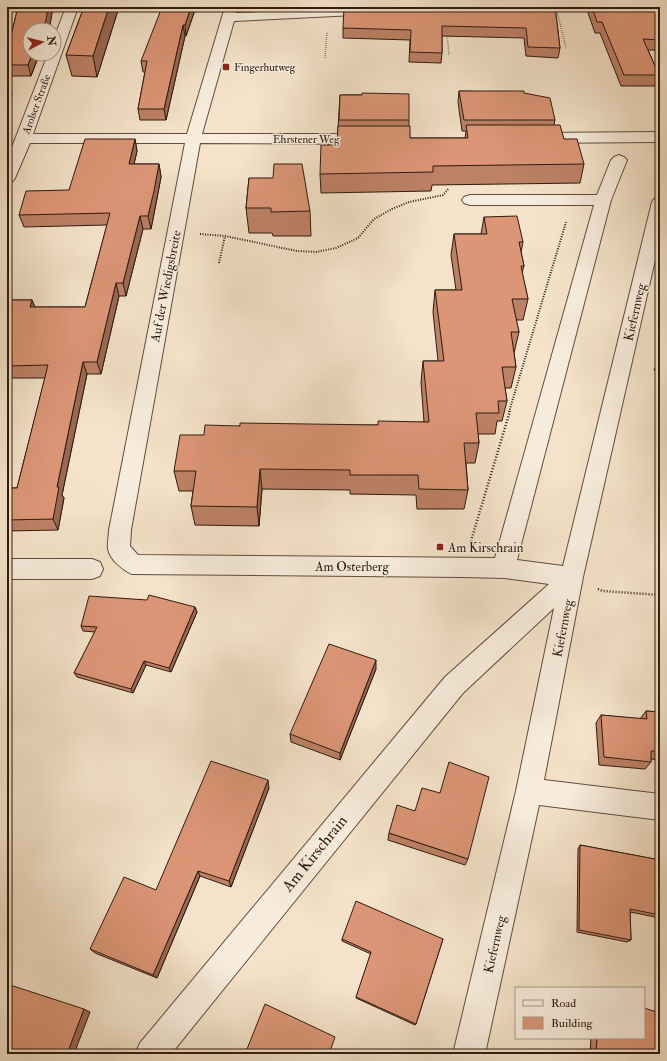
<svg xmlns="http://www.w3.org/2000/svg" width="667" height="1061" font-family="'IM FELL Double Pica',serif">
	<rect width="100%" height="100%" fill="#f4e3ca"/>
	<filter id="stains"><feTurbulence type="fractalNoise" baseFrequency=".005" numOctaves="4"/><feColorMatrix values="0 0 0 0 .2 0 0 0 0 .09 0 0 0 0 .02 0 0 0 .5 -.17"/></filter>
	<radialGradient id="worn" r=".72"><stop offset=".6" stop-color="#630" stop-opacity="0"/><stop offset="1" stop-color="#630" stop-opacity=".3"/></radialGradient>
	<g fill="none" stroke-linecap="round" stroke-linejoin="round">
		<defs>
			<g id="street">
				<path d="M66,7h12l-45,127h154l38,-127h12l-1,6 142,-6 3,3 -1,3 -5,1 -141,7 -32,113h165l5,2 3,3 -3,3 -5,2 -167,-1 -69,387 -1,16 8,9 357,3 99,-353h-124l-6,-2 -2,-3 2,-3 6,-2h127l14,-35 3,-3 5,-2 5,2 3,3 -16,40 -94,360 46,6 89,-364 2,-3 6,-2v41l-77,339 -39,203 116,14v26l-121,-15 -54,249h-32l63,-263 38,-183 -91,85 -292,361h-36l5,-11 305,-366 104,-93 -45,-6 -41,-1 -331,-3c-9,-4 -22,-14 -24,-25 -1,-5 1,-13 1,-19l76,-387h-155l-15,35 -2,3 -6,2v-23l41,-106h6v-16z"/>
				<path d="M660,132v10l-127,1 -5,-2 -3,-3 3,-3 5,-2z"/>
				<path d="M7,559h85l8,3 3,7 -3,7 -8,3h-85z"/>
			</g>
		</defs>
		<use href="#street" stroke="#604c3e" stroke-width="2"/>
		<g stroke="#2f1a0f" stroke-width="1.5" stroke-dasharray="0.5 1.5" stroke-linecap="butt">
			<path d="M556,7l10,41"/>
			<path d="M447,32l2,23"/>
			<path d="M325,58l2,-26"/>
		</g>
		<g stroke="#2f1a0f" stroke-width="2" stroke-dasharray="1 1.5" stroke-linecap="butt">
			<path d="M200,234l25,2 72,15 19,1 20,-4 22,-10 16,-19 18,-10 17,-7 34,-7 6,-7"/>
			<path d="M219,263l6,-27"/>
			<path d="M509,412l57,-190"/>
		</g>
		<g stroke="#2f1a0f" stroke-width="2.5" stroke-dasharray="1 2" stroke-linecap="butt">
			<path d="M471,541l39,-130"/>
			<path d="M598,589l5,2 57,4"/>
		</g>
		<use href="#street" fill="#f8eddd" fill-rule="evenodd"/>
	</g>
	<g fill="#bd8166" stroke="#2f1a0f">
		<path d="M18,7h35l-4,23 -18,46h-24v-24z"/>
		<path d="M84,7h35l-22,70 -25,-1 -6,-21z"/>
		<path d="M196,7l-10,29h-1l-19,84h-26l-2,-11 7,-37h-2l-2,-11z"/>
		<path d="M555,7l5,41 -2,10 -32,-2 -2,-18 -82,-2v17l-1,10 -32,-1 1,-22 -67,-2v-10z"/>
		<path d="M586,7h74v43h-12l11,25 -4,11h-34l-21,-53h-5z"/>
		<path d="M459,91l65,2 31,27 -1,5 10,14 20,25 -4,19 -148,2 -1,6 -110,2 -1,-19 17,-29 3,-50h22l47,25v6l1,12h55l1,-7h-4l-4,-29z"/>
		<path d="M135,139l2,12 -3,13h25l2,13 -5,27 -5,25h-8l-17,67h-7l-18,78h-14l-25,121 2,3 -6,32 -51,1v-43h10l28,-110h-38v-78h25l3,7h50l22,-82 -83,2 -5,-12 50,-25z"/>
		<path d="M249,178l61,33 1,25h-38l-1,-3h-23l-3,-25z"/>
		<path d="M484,217l39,25 -2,10 3,14 -2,7 6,26 -5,21h-7l3,12 -5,21 2,14 -5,21h-6l2,13 -5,20h-5l-2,13h-17l1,9 -4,20h-9l2,27 -4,19h-47l-1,-14 -66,-1v-4l-88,-1 -3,37 -64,-1 -4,-19 2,-15h-14l-5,-20 30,-36 36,-9 138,-1 46,-3 -3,-40 2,-21h15l-5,-49 2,-22h21l-5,-35 3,-21h27z"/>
		<path d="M660,359v14l-6,-3 4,-9z"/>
		<path d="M195,607l2,5 -26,60 -25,-7 -13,28 -56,-16 -3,-4 21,-41 -12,-1 -2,-5z"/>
		<path d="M376,669l-36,91 -49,-18 -1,-8z"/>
		<path d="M646,711l14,1v48l-9,-1v3l-6,7 -46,-4 -3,-42 5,-8 39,4z"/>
		<path d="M269,788l-38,99 -31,-11 -43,102 -62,-25 -5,-4 66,-59z"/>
		<path d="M389,833l79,26 -3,6 -77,-25z"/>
		<path d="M580,845l80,15v58l-30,-6 1,28 -4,2 -50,-10 1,-83z"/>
		<path d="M342,939h101l-27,85 -1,1 -59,-27 15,-44 -29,-13z"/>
		<path d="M591,1038h53l16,16h-70z"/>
	</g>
	<g fill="#9a6953" stroke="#2f1a0f">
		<path d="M48,7h5l-4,23h-7z"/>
		<path d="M109,7h10l-22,70 -4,-21z"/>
		<path d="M191,7h5l-10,29 -1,-11z"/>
		<path d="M183,25l2,11 -19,84 -2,-11z"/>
		<path d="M32,54h7l-8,22 -3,-11z"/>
		<path d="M8,80l4,14 -5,20v-31z"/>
		<path d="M135,139l2,12 -6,26 -2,-13z"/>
		<path d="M159,164l2,13 -10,52 -3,-13z"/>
		<path d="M140,216l3,13 -17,67 -3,-13z"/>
		<path d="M116,283l3,13 -18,78 -4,-12z"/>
		<path d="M32,300l5,13 -7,-6z"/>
		<path d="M83,362l4,12 -25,121 2,3 -6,32 -5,-11 4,-32z"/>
		<path d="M260,469l2,20 -3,37 -2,-19z"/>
		<path d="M195,607l2,5 -26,60 -2,-4z"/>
		<path d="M376,660v9l-36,91v-7z"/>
		<path d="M144,661l2,4 -13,28 -2,-4z"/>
		<path d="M268,780l1,8 -38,99 -2,-6z"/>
		<path d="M198,871l2,5 -43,102 -4,-3z"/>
		<path d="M84,1009l6,3 -16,42h-7z"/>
	</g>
	<g fill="#dc9677" stroke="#2f1a0f">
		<path d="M18,7h30l-2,13 -4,10h-12v24h2l-4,11h-21v-13z"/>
		<path d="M84,7h25l-16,49 -27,-1z"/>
		<path d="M162,7h29l-6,18h-2l-19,84h-26l9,-48h-6z"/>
		<path d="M344,7h211l5,41 -32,-1 -2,-19 -84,-2v27l-32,-1 1,-22 -68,-2z"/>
		<path d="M592,7h68v15l-3,-1 3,7v12l-17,-1 16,36h-35l-22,-53h-5z"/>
		<path d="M459,91h65v2l26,5 5,22h-91z"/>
		<path d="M362,93l47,1v26h-70l1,-25h22z"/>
		<path d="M466,125h94l4,14h13l7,25 -151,2v6l-113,2 1,-29h16l1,-19h72v12h58z"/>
		<path d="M85,139h50l-6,25h30l-5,27 -6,25h-8l-17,67h-7l-19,79h-14l-26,125h2l-6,32 -46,1v-32h10l31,-123 -41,1v-66h25l-2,7h55l25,-94 -91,2 7,-24 43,-1z"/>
		<path d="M274,164h28l8,47 -39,1v-4h-25l3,-30h24z"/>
		<path d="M517,216l6,26h-4l5,24h-3l7,33h-16l7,33h-8l5,35h-14l5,34h-9l1,12h-23l3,30h-15l4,47 -49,-1 -1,-14h-68v-5l-90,-1 -3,38 -66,-1 5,-35h-22l6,-36h24l1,-10 35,1v-3l138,2v-4l51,1 -6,-61h21l-9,-71h27l-8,-56h33l-3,-17z"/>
		<path d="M149,595l46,12 -26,61 -25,-7 -13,28 -57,-16 23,-46 -16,-1 8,-30 58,4z"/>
		<path d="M329,644l47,16 -36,93 -50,-19z"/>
		<path d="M646,711l14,1v39h-9v11l-47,-5 -3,-42 46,4z"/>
		<path d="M211,761l57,19 -39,101 -31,-10 -45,104 -63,-26 34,-72 32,13z"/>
		<path d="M449,762l40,15 -21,82 -79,-26 8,-28 18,6 7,-23 18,5z"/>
		<path d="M580,845l80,15v55l-30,-6 1,31 -52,-10z"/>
		<path d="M356,901l87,38 -27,85 -60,-27 15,-45 -29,-13z"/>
		<path d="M7,984l77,25 -17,45h-60z"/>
		<path d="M265,1004l70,33 -6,17h-84z"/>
		<path d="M644,1008l16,5v41h-64l1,-16h47z"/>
	</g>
	<g fill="#8f2418" stroke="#f8eddd" stroke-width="1.5">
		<rect x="222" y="63" width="8" height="8" rx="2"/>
		<rect x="436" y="543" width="8" height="8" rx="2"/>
	</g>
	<g text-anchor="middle" stroke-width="3" stroke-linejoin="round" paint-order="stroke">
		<g font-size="11" fill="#2f1a0f" stroke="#f8eddd" text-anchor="start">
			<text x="234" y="71">Fingerhutweg</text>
		</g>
		<g font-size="11" fill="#2f1a0f" stroke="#f8eddd">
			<text transform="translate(36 104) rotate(-70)" y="4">Arolser Straße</text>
			<text x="306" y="143">Ehrstener Weg</text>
		</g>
		<g font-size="13" fill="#2f1a0f" stroke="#f8eddd">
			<text transform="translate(165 286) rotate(-79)" y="5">Auf der Wiedigsbreite</text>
			<text transform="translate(634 312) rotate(-77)" y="5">Kiefernweg</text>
			<text x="352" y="571">Am Osterberg</text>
			<text transform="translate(562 628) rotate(-79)" y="5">Kiefernweg</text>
			<text transform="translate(494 944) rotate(-77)" y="5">Kiefernweg</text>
		</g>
		<g font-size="13" fill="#2f1a0f" stroke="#f8eddd" text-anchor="start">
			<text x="448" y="552">Am Kirschrain</text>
		</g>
		<g font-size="16" fill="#2f1a0f" stroke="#f8eddd">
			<text transform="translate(314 853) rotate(-51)" y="6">Am Kirschrain</text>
		</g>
	</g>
	<rect width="667" height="1061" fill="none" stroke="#f4e3ca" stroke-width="24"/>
	<rect x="8" y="8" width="651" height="1045" fill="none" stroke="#2f1a0f" stroke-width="2"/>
	<rect x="12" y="12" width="643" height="1037" fill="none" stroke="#2f1a0f"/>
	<rect x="515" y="987" width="130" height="52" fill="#f8eddd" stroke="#a8998b"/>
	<rect x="523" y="1000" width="20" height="6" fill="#f8eddd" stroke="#a8998b"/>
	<text x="551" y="1007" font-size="12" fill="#2f1a0f">Road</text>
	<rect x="523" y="1017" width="20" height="12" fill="#dc9677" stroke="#a8998b"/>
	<text x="551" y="1027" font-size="12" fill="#2f1a0f">Building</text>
	<g transform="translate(42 42) rotate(83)"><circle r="19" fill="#f8eddd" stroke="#a8998b"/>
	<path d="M0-3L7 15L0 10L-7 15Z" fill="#8f2418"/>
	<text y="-6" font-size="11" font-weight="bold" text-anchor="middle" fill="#2f1a0f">N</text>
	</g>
	<rect width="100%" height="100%" filter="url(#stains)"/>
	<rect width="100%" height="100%" fill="url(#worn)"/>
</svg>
